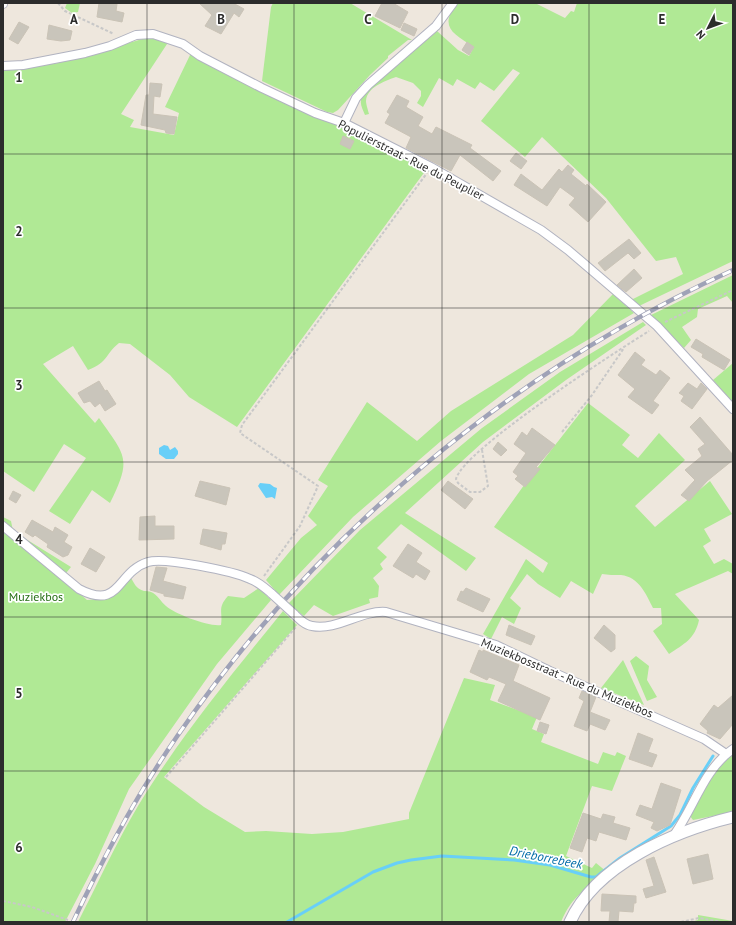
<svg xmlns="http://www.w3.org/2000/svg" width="736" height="925" font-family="'PT Sans',sans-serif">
	<rect width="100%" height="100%" fill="#eee7dd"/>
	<g fill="#b0e995">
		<path d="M67,3h13l-2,9 -6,1 -7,-5z"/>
		<path d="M273,3h77l62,37h-4l-20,16v2l-18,17 -32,35 -5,3 -6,-1 -65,-31 9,-74z"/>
		<path d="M457,3h78l30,15 6,-7 3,1 3,-9h156v258l-94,45 -8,-6 52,-26 -7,-17 -20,4 -50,-63 -64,-61 -17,20 -44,-36 39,-48 -7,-4 -19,22 -14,-9 -5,7 -18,-10 -4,7 -14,-8 -16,29 -6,-4 4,-7v-5l-8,-8 -17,-6c-11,4 -29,10 -30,24 0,3 2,9 3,13l-4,1c-2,-5 -5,-10 -4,-15 6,-16 61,-55 76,-69l21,19 11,6 5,-9c-22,-14 -35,-20 -17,-44z"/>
		<path d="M146,38l23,3 -48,73 13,6 -4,7 44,8 5,-22 -14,-6 26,-54 235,117 -189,257 -48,-30 -19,-22 -40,-31 -11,-1c-15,12 -10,19 -31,27l-15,-24 -30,18 52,59 4,-5c27,39 33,40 11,85l-18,-13 -22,34 -21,-13 37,-53 -22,-14 -30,48 -31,-21v-401l55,-7z"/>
		<path d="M733,275v28l-6,-7 -29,13 -1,8 -15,10 9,13 -7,8 -33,-33z"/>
		<path d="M613,294l21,19 -105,61 -88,67 -88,76 -74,78 -13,-15 35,-42 16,-13 -9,-9 20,-30 -10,-6 49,-78 50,39 34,-30 122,-76z"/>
		<path d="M643,322l3,3 -80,55 -83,62 -78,71 71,45 -10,13 -65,-47 -24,24 10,9 -7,7 3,5 -10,9 6,8 -1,11 -9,2 1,4 -37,13 -19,-11 -10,11 -16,-12 72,-74 122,-102 78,-56z"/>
		<path d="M733,363v40l-20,-23z"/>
		<path d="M588,403l42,32 -8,10 16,13 21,-25 26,27 -50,46 20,21 55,-46 22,33 -28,15 7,12 -8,5 11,18 10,-5 9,5v10l-5,-3 -53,23 24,26c-4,19 -15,24 -30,34l-16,-23 9,-7 -1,-16h-8c-7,-14 -14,-31 -32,-33 -7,0 -13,0 -19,-1l-9,20 -22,-13 -11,17 -22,-14 -11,-10 -17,24 11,10 -7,16 -12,-7 -11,22 -8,-5 43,-75 17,14 5,-10 -54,-36 33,-46z"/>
		<path d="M3,517l8,4 2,10 58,36 -9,11 25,22c23,-1 27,-8 43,-24 4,7 6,13 14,15 2,0 5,0 7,1 6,2 10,10 15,14 9,8 43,21 55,19 2,-13 -4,-17 7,-29l16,2 15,-10 12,12 -54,64 -88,125 -34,75 -30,58h-62z"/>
		<path d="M283,611l14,14 -133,152 40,30 41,25 21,-1 46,3 31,-2 66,-13v-6l55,-135 31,7 -5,15 47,17 -5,12 12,5 -3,8 57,22 5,-12 12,4 2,-4 9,4 -14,35 -20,-5 -26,70 26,12 4,-5 11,9c-22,19 -34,22 -46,50h-483c20,-39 38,-79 60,-116 42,-69 94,-132 145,-195z"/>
		<path d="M636,656l13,10 -2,14 10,17 -10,4 -17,-40z"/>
		<path d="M623,660l2,4 19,41 -43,-17z"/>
		<path d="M733,754v58l-40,8 -3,-4c12,-23 23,-45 43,-62z"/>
		<path d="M698,915l35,6v1h-43l8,-2z"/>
	</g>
	<g fill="#68cff8">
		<path d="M164,445l4,1 2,4 5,-3 3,4v3l-4,5h-8l-7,-5v-6z"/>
		<path d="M260,483l10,1 4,3 3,1 -2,11 -3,-2 -6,1 -8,-12z"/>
	</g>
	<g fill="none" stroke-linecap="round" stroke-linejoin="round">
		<path stroke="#68cff8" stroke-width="3" d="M287,922l86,-50 24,-9 14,-3 31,-4 72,4 36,5 41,12h5l24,-19 51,-32 9,-11 13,-27 20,-32"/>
	</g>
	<g fill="#c9c5bb" stroke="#cac3b6">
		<path d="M99,3l18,1 -1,7 8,2 -2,9 -25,-5z"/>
		<path d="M199,3h34l11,6 -5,8 -5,-4 -13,21 -16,-8 7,-11z"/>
		<path d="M382,3h11l15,9 -8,16 -25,-12z"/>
		<path d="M19,22l10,5 -11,17 -9,-5z"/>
		<path d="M404,23l13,6 -3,7 -13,-6z"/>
		<path d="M49,25l23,6 -2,9 -9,1 -14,-2z"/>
		<path d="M467,42l7,5 -5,8 -7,-5z"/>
		<path d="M150,83l12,1 -2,13 -6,-1 -1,18 24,3 -3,17 -8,-1 -1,-3 -24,-5 5,-30h3z"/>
		<path d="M397,95l12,6 -3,6 17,10 -5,9 14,8 4,-7 36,18 -2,3 31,23 -8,10 -33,-26 -9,16 -45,-23 5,-11 -26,-14 5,-9 -3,-2z"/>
		<path d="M343,136l11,5 -4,8 -10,-5z"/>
		<path d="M516,153l11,8 -6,8 -11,-8z"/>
		<path d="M568,165l6,5 -3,4 15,12 1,-2 19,18 -18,20 -19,-17 6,-7 -15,-11 -13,19 -33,-21 7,-11 21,16 17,-21 3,3z"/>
		<path d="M629,239l12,14 -7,6 -6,-6 -23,18 -7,-8z"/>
		<path d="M634,269l8,9 -16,14 -9,-7z"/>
		<path d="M696,339l34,21 -6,10 -22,-13 1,-3 -12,-7z"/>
		<path d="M635,352l10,8 -4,5 15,10 4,-5 10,8 -17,23 6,4 -7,9 -24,-17 7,-8 -17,-14z"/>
		<path d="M99,381l6,10 2,-1 9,14 -11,7 -5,-8 -5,4 -5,-6 -6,2 -6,-10z"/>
		<path d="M688,383l9,6 4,-6 6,6 -15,20 -11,-8 3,-5 -5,-3z"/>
		<path d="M700,417l33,38v5l-26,21 -18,20 -8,-6 14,-15 -10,-10 17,-14 -4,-7 7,-5 -15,-17z"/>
		<path d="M532,428l23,17 -19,22 4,2 -15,18 -10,-8 3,-3 -5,-4 13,-19 -12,-9 8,-12 5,4z"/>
		<path d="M498,442l9,8 -6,6 -8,-7z"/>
		<path d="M200,481l30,7 -4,17 -31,-9z"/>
		<path d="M448,481l25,18 -8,10 -24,-19z"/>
		<path d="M13,491l8,4 -5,8 -7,-4z"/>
		<path d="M155,516v10h19v13l-35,1 1,-23z"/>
		<path d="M32,520l21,12 2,-5 13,8 -4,7 8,5 -4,8 -5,2 -16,-10 1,-3 -13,-9 -2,2 -8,-5z"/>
		<path d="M203,529l24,4 -2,11h-3l-1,6 -21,-6z"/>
		<path d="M408,544l14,9 -6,9 14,9 -5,9 -9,-6 -3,4 -20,-12z"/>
		<path d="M90,548l15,9 -9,15 -15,-8z"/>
		<path d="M156,567l11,1 -4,13 23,6 -3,12 -19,-3v-2l-14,-4z"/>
		<path d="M466,588l24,11 -7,13 -26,-12 4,-9 2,1z"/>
		<path d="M509,625l26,11 -4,9 -25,-10z"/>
		<path d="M604,625l11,10v14l-4,3 -17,-14z"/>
		<path d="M479,650l4,2v-2l36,15 -6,16 37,17 -10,22 -42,-19 8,-17 -17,-7 -2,3 -17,-8z"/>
		<path d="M582,691l14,6 -6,15 20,8 -5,10 -15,-6 -3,7 -13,-5 10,-25 -5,-3z"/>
		<path d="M733,695v29l-13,15 -13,-6 1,-2 -8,-7 14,-19 4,3z"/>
		<path d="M540,722l9,3 -3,9 -9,-3z"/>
		<path d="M638,733l15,6 -5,13 9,3 -5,12 -23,-8z"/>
		<path d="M661,783l20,7 -11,35 -13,6 -6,-3 3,-6 -18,-7 4,-10 12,4z"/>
		<path d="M583,813l18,6 2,-5 12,3 -2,6 17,5 -4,12 -27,-8 -3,9 -9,-3 -5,14 -12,-4z"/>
		<path d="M708,854l5,25 -20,5 -6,-25z"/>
		<path d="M654,857l12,35 -20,6 -3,-9 11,-3 -8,-26z"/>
		<path d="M602,894l34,2v7h-2l-1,9 -14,-1 -1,11h-9l1,-11h-9z"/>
	</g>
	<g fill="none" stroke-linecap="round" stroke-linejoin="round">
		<defs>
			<g id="minor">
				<path d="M3,4v-1"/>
				<path d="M3,66l20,-1 62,-12 25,-7 26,-11 17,-1 30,10 17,12 62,32 53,25 29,10 87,44 110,63 27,20 89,76 76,83"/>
				<path d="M344,123l12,-25 12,-13 68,-59 17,-23"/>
				<path d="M3,526l76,63c42,22 37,-17 69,-27 16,-5 85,9 102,17 9,3 15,9 22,15"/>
				<path d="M294,614c5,5 11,11 18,12 25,5 49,-16 74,-14l110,33 54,26 154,68 22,15"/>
				<path d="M674,835c21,-29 29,-65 59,-86"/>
			</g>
			<path id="secondary" d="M570,922c26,-58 105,-91 163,-105"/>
		</defs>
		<use href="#minor" stroke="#b1b3c0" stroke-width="10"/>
		<use href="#secondary" stroke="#b1b3c0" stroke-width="13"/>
		<g stroke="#c8c8c8" stroke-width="2" stroke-dasharray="3 2" stroke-linecap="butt">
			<path d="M58,3l7,8 49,23"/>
			<path d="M665,322l68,-32"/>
			<path d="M562,432l30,-37 32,-47"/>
			<path d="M482,450l6,36 -8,6h-10l-12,-9 -2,-4c7,-29 161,-128 193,-148"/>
			<path d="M264,576l36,-50 18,-40 -78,-53 2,-8 185,-252"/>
			<path d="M166,777l130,-150"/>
			<path d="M3,901l29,6 36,13"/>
			<path d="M81,922h1"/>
			<path d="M681,922l18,-4 23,4"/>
		</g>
		<use href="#minor" stroke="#fff" stroke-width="8"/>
		<use href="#secondary" stroke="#fff" stroke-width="11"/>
		<defs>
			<path id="rail" d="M73,922c30,-64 64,-128 105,-187 138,-200 333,-364 555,-465"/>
		</defs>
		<use href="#rail" stroke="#9fa2b7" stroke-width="4.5"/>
		<use href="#rail" stroke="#fff" stroke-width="3" stroke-dasharray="9" stroke-linecap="butt"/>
		<defs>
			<path id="minor-bridge" d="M272,594l22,20"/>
		</defs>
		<use href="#minor-bridge" stroke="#b1b3c0" stroke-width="10" stroke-linecap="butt"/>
		<use href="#minor-bridge" stroke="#fff" stroke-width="8"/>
	</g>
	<path fill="none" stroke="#2c2c2c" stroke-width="1" stroke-opacity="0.55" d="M147,3v919M294,3v919M442,3v919M589,3v919M3,154h730M3,308h730M3,462h730M3,617h730M3,771h730"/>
	<g text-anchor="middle" stroke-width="3.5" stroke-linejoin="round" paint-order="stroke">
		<g font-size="12" fill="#2c2c2c" stroke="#fff">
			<text transform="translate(411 160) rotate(27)" y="4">Populierstraat - Rue du Peuplier</text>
			<text transform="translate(567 678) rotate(23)" y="4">Muziekbosstraat - Rue du Muziekbos</text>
		</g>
		<g font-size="12" fill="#266f15" stroke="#fff">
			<text x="36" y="601">Muziekbos</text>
		</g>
		<g font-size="13" font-style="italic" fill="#036da8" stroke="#fff">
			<text transform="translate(546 857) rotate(11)" y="5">Drieborrebeek</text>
		</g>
	</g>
	<g font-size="13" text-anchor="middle" font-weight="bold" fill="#2c2c2c" stroke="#fff" stroke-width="3.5" stroke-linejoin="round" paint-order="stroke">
		<text x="74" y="24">A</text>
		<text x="221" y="24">B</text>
		<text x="368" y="24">C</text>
		<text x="515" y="24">D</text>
		<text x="662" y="24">E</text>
		<text x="19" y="82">1</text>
		<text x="19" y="236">2</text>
		<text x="19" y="390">3</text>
		<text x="19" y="544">4</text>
		<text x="19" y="698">5</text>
		<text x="19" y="852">6</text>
	</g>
	<rect width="736" height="925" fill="none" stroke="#2c2c2c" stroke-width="8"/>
	<g transform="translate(708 28) rotate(228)" stroke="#ffffff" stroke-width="3" paint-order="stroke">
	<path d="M0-3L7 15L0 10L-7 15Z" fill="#2c2c2c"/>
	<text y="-6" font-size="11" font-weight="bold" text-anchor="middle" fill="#2c2c2c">N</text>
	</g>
</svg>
